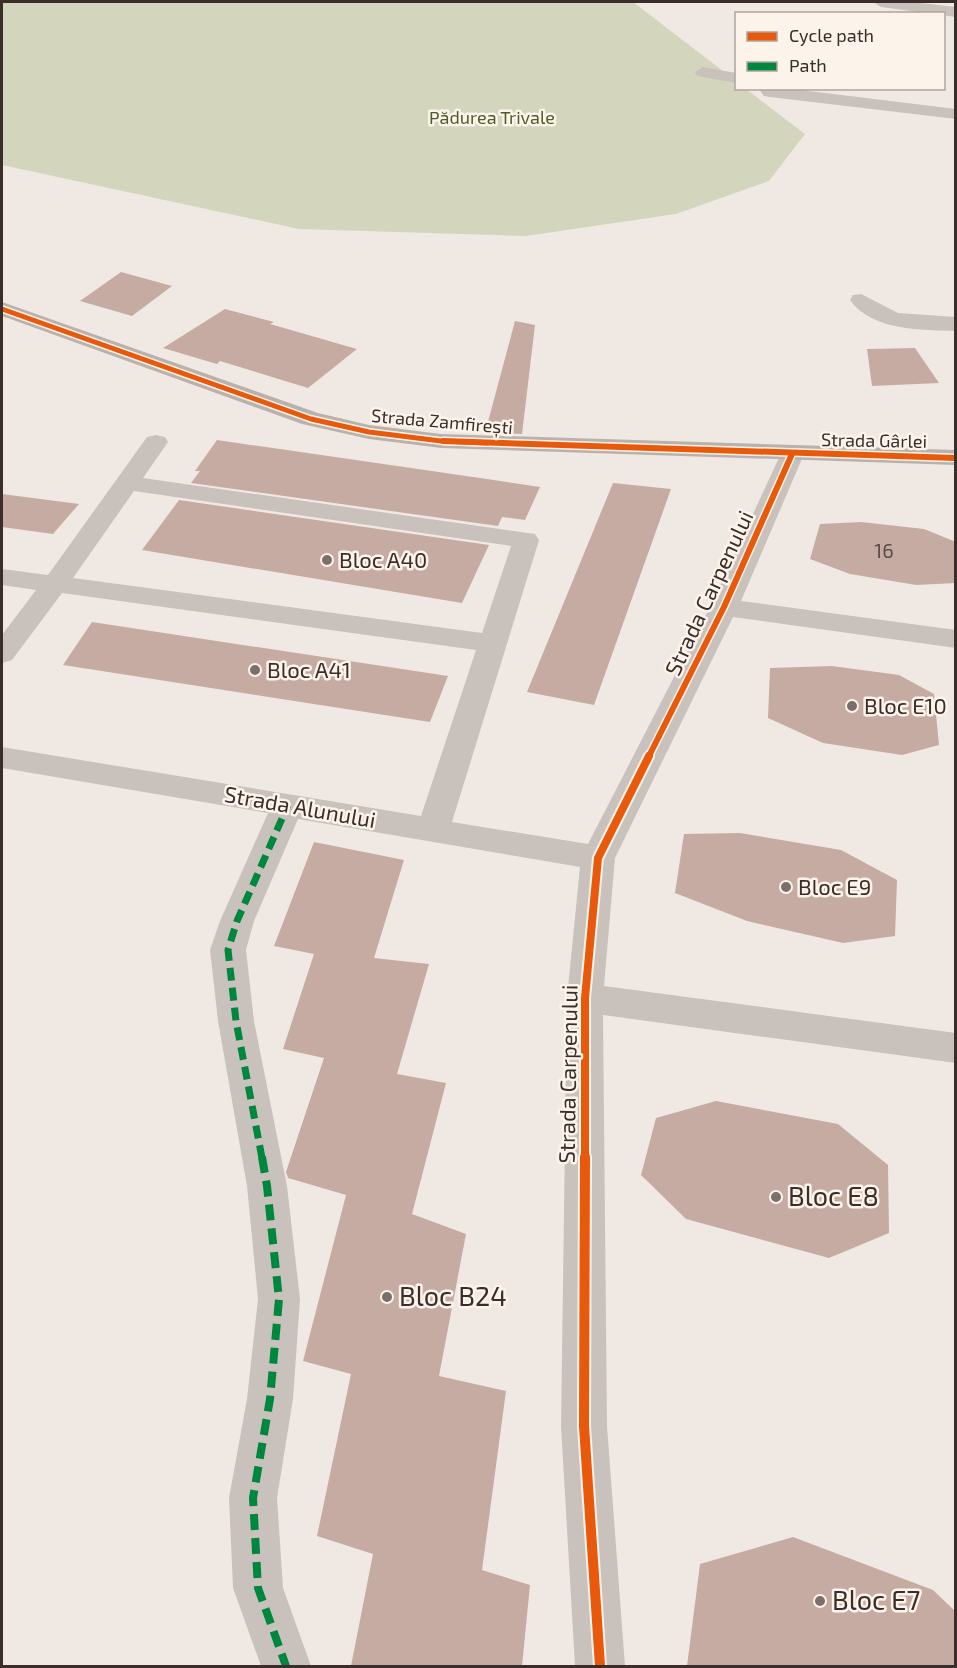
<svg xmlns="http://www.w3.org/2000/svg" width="957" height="1668" font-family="'Exo 2',sans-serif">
	<rect width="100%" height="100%" fill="#f0e9e3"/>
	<path fill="#d3d6bc" d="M2,2h631l103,79v7l10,1 59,45 -36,47 -93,33 -150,22 -227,-7 -297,-64z"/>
	<g fill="#c6aba3">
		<path d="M121,272l51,14 -40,30 -52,-15z"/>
		<path d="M225,309l49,13 -4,2 87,25 -49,39 -88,-27 -3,3 -54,-16z"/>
		<path d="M515,321l20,4 -13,109 -37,-1z"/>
		<path d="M915,348l24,35 -67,3 -5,-37z"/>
		<path d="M217,440l270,39 53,8 -15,33 -23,-3 -4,9 -307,-43 9,-12h-5z"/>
		<path d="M613,483l58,6 -77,216 -67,-13z"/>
		<path d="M2,494l77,10 -26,30 -51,-7z"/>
		<path d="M179,500l310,45 -27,58 -320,-53z"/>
		<path d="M861,522l63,7 32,13v41l-40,2 -66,-11 -40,-15 10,-35z"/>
		<path d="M92,622l356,54 -18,46 -367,-57z"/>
		<path d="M832,666l67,9 35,19 5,51 -37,10 -79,-12 -55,-25 2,-50z"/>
		<path d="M740,833l101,17 56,30 -2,56 -52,7 -96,-22 -72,-28 9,-59z"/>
		<path d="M314,842l90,18 -30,98 55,6 -32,110 49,9 -34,131 54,20 -27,142 67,15 -24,179 48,15 -8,81h-171l22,-112 -56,-18 34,-162 -48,-13 43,-166 -58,-17 -2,-6 38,-114 -41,-9 31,-95 -40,-8z"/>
		<path d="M716,1101l122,23 50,41 1,68 -60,25 -143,-39 -45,-44 15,-57z"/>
		<path d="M793,1537l140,53 23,22v54h-269l13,-102z"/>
	</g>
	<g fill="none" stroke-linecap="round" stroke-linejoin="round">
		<g fill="#c9c1bc" fill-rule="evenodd">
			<path d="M873,2h39l44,5v10l-75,-10z"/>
			<path d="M703,67l33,6v10l-39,-7 -2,-4z"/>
			<path d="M758,88h26l172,21v10l-186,-22 -6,-1z"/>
			<path d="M861,294l37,19 58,4v14c-34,-1 -84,0 -106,-31l3,-5z"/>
			<path d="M156,435l9,2 3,5 -25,36 392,56 4,6 -87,282 136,22 122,-237 73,-158 9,-2 9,2 3,5 -63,147 215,29v18l-223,-31 -118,241 -11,128 352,47v30l-353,-48 4,411 18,240h-50l-14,-240 6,-428 13,-131 -282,-48 -44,102 -8,29 8,71 33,165 13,113 -7,100 -16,99 6,90 28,78h-50l-28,-78 -4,-90 18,-99 11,-100 -11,-113 -29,-165 -8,-71 10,-29 48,-108 -266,-45v-21l419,69 55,-166 -414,-57 -50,67 -10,3v-28l34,-45 -34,-5v-16l46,6 99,-138zM134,491l377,55 -29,87 -409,-55z"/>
		</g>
		<path fill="#bab1ac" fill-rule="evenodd" d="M2,302l316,111 51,12 72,9 515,16v15l-515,-17 -72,-9 -67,-15 -300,-108z"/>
		<path stroke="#00873e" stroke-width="7" stroke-dasharray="13 7" stroke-linecap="butt" d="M262,1158l-26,-137 -8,-71 9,-29 51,-116"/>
		<path stroke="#00873e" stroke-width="8" stroke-dasharray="16 8" stroke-linecap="butt" d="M262,1157l5,29 12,113 -9,100 -17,99 5,90 28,78"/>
		<defs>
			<path id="cycleway-far3" d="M2,309l309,110 58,13 72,9 47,2"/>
			<g id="cycleway-far2">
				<path d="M443,441l513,17"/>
				<path d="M648,758l76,-151 68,-153"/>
			</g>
			<path id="cycleway-far1" d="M585,1158v-160l13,-140 51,-102"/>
			<path id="cycleway" d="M585,1157l-1,269 16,240"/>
		</defs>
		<use href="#cycleway-far3" stroke="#fcf3eb" stroke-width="8"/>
		<use href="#cycleway-far2" stroke="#fcf3eb" stroke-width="9"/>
		<use href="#cycleway-far1" stroke="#fcf3eb" stroke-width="12"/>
		<use href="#cycleway" stroke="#fcf3eb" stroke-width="14"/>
		<use href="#cycleway-far3" stroke="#e8590c" stroke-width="5"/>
		<use href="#cycleway-far2" stroke="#e8590c" stroke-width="6"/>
		<use href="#cycleway-far1" stroke="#e8590c" stroke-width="8"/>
		<use href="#cycleway" stroke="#e8590c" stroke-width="10"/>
	</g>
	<g fill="#7a6f6a" stroke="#fcf3eb" stroke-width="2">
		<circle cx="327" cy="560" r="6"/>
		<circle cx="255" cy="670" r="6"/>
		<circle cx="852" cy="706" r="6"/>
		<circle cx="786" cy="887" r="6"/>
		<circle cx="776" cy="1197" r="6"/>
		<circle cx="387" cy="1297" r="6"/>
		<circle cx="820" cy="1601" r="6"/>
	</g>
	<g text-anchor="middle" stroke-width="5" stroke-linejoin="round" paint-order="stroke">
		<g font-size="18" fill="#4e5c2a" stroke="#fcf3eb">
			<text x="492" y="124">Pădurea Trivale</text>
		</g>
		<g font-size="18" fill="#3b2d29" stroke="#fcf3eb">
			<text transform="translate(442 422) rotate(5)" y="6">Strada Zamfirești</text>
			<text transform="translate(874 441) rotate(1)" y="6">Strada Gârlei</text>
		</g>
		<g font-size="20" fill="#5e4c48">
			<text x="884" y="558">16</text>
		</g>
		<g font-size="22" fill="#3b2d29" stroke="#fcf3eb" text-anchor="start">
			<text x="339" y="568">Bloc A40</text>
			<text x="267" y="678">Bloc A41</text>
			<text x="864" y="714">Bloc E10</text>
			<text x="798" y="895">Bloc E9</text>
		</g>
		<g font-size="22" fill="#3b2d29" stroke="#fcf3eb">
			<text transform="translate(709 593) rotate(-65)" y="8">Strada Carpenului</text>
			<text transform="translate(300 807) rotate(10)" y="8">Strada Alunului</text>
			<text transform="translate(568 1074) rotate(-89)" y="8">Strada Carpenului</text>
		</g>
		<g font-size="27" fill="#3b2d29" stroke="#fcf3eb" text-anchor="start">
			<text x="788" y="1206">Bloc E8</text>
			<text x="399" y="1306">Bloc B24</text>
			<text x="832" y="1610">Bloc E7</text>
		</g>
	</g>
	<rect width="957" height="1668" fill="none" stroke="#3b2d29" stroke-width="6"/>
	<rect x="735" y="12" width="210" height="78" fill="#fcf3eb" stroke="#afa49d" stroke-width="1.5"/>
	<rect x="747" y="32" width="30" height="9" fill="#e8590c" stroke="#afa49d" stroke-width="1.5"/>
	<text x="789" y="42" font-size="18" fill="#3b2d29">Cycle path</text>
	<rect x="747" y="62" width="30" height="9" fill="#00873e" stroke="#afa49d" stroke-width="1.5"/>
	<text x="789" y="72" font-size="18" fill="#3b2d29">Path</text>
</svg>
